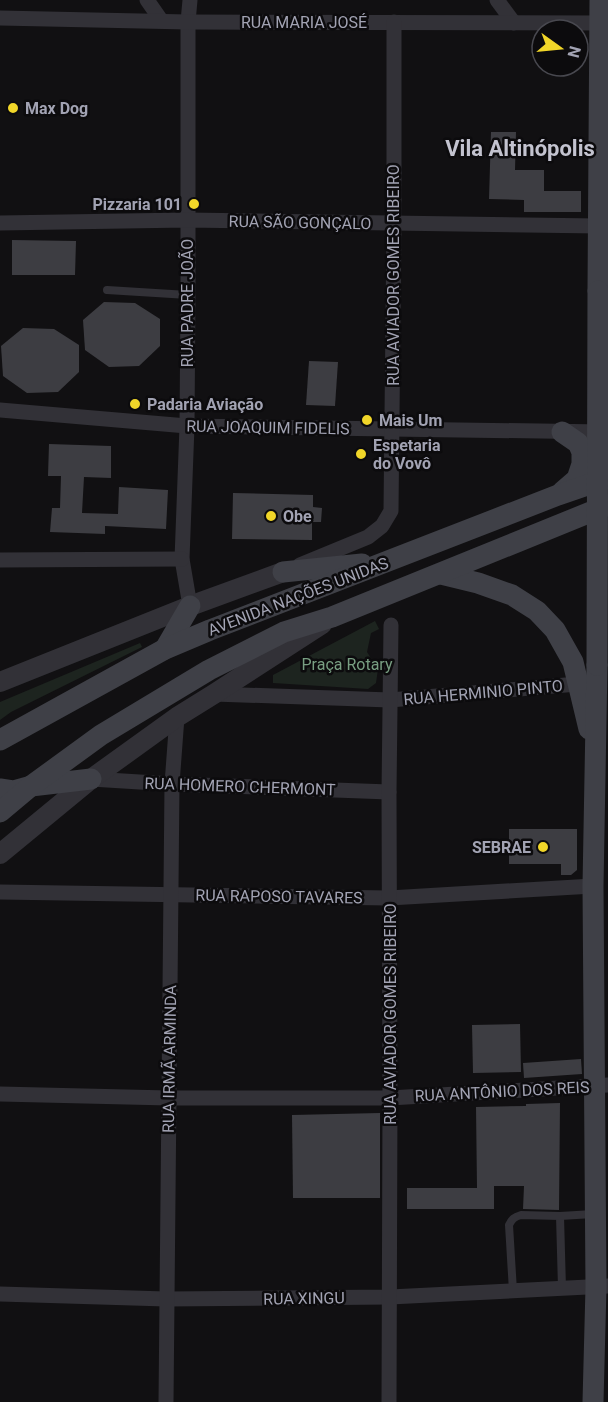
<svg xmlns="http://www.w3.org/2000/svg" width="608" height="1402" font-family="Roboto,sans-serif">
	<rect width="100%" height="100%" fill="#111012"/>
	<g fill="#1d241f">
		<path d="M375,621l4,8 -8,4 -4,19 11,17 -2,14 -8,6 -95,-6v-8z"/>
		<path d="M140,643l2,4 -131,65 -11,8v-18z"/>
	</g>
	<g fill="#3d3d42">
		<path d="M491,132h25l-1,38h29v21h37v21h-57v-12l-35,-1z"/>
		<path d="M12,240l64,1 -1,34h-63z"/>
		<path d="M104,302l31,1 25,16v27l-21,20 -30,1 -24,-17 -2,-30z"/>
		<path d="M23,328l31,1 25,16v27l-21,20 -31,1 -24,-17 -2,-30z"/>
		<path d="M309,361l29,1 -3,44 -29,-1z"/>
		<path d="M49,444l62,2v32l-27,-1 -2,36 36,1 1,-27 49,3 -2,39 -61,-3v8l-55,-2 2,-24h8l1,-32h-13z"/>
		<path d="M233,493l80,2v12l9,1 -1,14h-9v18l-80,-1z"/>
		<path d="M509,829h68v41l-6,5h-10v-11h-52z"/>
		<path d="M520,1024l1,48 -48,1 -1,-48z"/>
		<path d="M581,1059l1,15 -58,4 -1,-15z"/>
		<path d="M560,1103l-1,107 -36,-1 1,-23h-30v23h-87v-21h70l-1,-81 50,-1v-2z"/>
		<path d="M380,1113v85h-87l-1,-83z"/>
	</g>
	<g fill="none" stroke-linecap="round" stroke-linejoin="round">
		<g stroke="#323137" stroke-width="8">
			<path d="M107,290l81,5"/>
			<path d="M560,1216l2,72"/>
			<path d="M513,1291l-4,-66c3,-6 5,-8 12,-10l39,1 33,-2"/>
		</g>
		<g stroke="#323137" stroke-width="15">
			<path d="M147,0l14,20"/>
			<path d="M190,0l-2,22v273l-1,131 -5,133 8,47"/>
			<path d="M497,0l17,23"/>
			<path d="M0,18l188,4 420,1"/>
			<path d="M0,223l187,-3 412,6"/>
			<path d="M0,410l187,16 418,6"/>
			<path d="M0,560l182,-1"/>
			<path d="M300,565l68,-28 14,-11 9,-15 3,-288v-201"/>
			<path d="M214,694l176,6 187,-16"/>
			<path d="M91,779l81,5 217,8"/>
			<path d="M0,892l389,6 204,-12"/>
			<path d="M0,1094l169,4h221l218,-13"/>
			<path d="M0,1294l166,5 224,-2 218,-11"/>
			<path d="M166,1402l6,-618 5,-67"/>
			<path d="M389,1402l1,-304 -1,-306 2,-167"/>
		</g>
		<g stroke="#323137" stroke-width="20">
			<path d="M0,682l190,-76 93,-34"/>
			<path d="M0,854l91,-75 86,-62 37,-23 108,-70"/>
		</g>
		<g stroke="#3f4047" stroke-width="21">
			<path d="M598,291l2,-291"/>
			<path d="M562,492l15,-13 5,-15v-12l-4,-9 -16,-11"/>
			<path d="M283,572l79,-8"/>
			<path d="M441,574l37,9 34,12 25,16 18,19 18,32 16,67"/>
			<path d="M165,649l25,-43"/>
			<path d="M0,740l165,-91 45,-19 348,-135 50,-17"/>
			<path d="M0,789l13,2 18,-5 60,-7"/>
			<path d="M0,812l31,-26 70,-51 108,-65 75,-38 48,-15 276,-112"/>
			<path d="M593,1402l3,-115 -3,-401 4,-221"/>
		</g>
		<path stroke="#3f4047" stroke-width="21" d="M597,665l1,-374"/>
	</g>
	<g fill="#f1d629" stroke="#0c0b0d" stroke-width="2">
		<circle cx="13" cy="108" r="6"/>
		<circle cx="194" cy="204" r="6"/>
		<circle cx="135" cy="404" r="6"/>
		<circle cx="367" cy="420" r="6"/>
		<circle cx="361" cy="454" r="6"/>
		<circle cx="271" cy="516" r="6"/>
		<circle cx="543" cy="847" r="6"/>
	</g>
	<g text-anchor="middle" stroke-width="5" stroke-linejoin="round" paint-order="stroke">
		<g font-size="16" fill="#a2a3b3" stroke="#0c0b0d">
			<text x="304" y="28">RUA MARIA JOSÉ</text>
			<text transform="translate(300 222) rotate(1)" y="6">RUA SÃO GONÇALO</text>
			<text transform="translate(393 275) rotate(-90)" y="6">RUA AVIADOR GOMES RIBEIRO</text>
			<text transform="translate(187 303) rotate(-90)" y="6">RUA PADRE JOÃO</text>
			<text transform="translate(268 427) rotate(1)" y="6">RUA JOAQUIM FIDELIS</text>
			<text transform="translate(298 596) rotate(-21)" y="6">AVENIDA NAÇÕES UNIDAS</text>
			<text transform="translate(483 692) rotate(-5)" y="6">RUA HERMINIO PINTO</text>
			<text transform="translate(240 786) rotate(2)" y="6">RUA HOMERO CHERMONT</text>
			<text transform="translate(279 896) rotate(1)" y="6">RUA RAPOSO TAVARES</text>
			<text transform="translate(390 1014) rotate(-90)" y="6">RUA AVIADOR GOMES RIBEIRO</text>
			<text transform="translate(169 1059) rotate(-89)" y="6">RUA IRMÃ ARMINDA</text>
			<text transform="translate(502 1091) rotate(-3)" y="6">RUA ANTÔNIO DOS REIS</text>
			<text transform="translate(304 1298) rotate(-1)" y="6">RUA XINGU</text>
		</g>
		<g font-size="16" font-weight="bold" fill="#a2a3b3" stroke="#0c0b0d" text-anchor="start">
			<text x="25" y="114">Max Dog</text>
			<text x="182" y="210" text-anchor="end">Pizzaria 101</text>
			<text x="147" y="410">Padaria Aviação</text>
			<text x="379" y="426">Mais Um</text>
			<text x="373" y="451">Espetaria<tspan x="373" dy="18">do Vovô</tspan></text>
			<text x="283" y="522">Obe</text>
			<text x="531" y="853" text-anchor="end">SEBRAE</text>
		</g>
		<g font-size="16" fill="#789e82" stroke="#0c0b0d">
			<text x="347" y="670">Praça Rotary</text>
		</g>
		<g font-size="22" font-weight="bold" fill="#c3c3cf" stroke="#0c0b0d">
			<text x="520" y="156">Vila Altinópolis</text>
		</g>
	</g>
	<g transform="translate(560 48) rotate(105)"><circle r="28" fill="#0c0b0d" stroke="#48484f" stroke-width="1.5"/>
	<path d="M0-4.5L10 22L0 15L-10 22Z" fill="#f1d629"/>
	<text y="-9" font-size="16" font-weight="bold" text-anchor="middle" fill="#a2a3b3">N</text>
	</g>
</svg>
